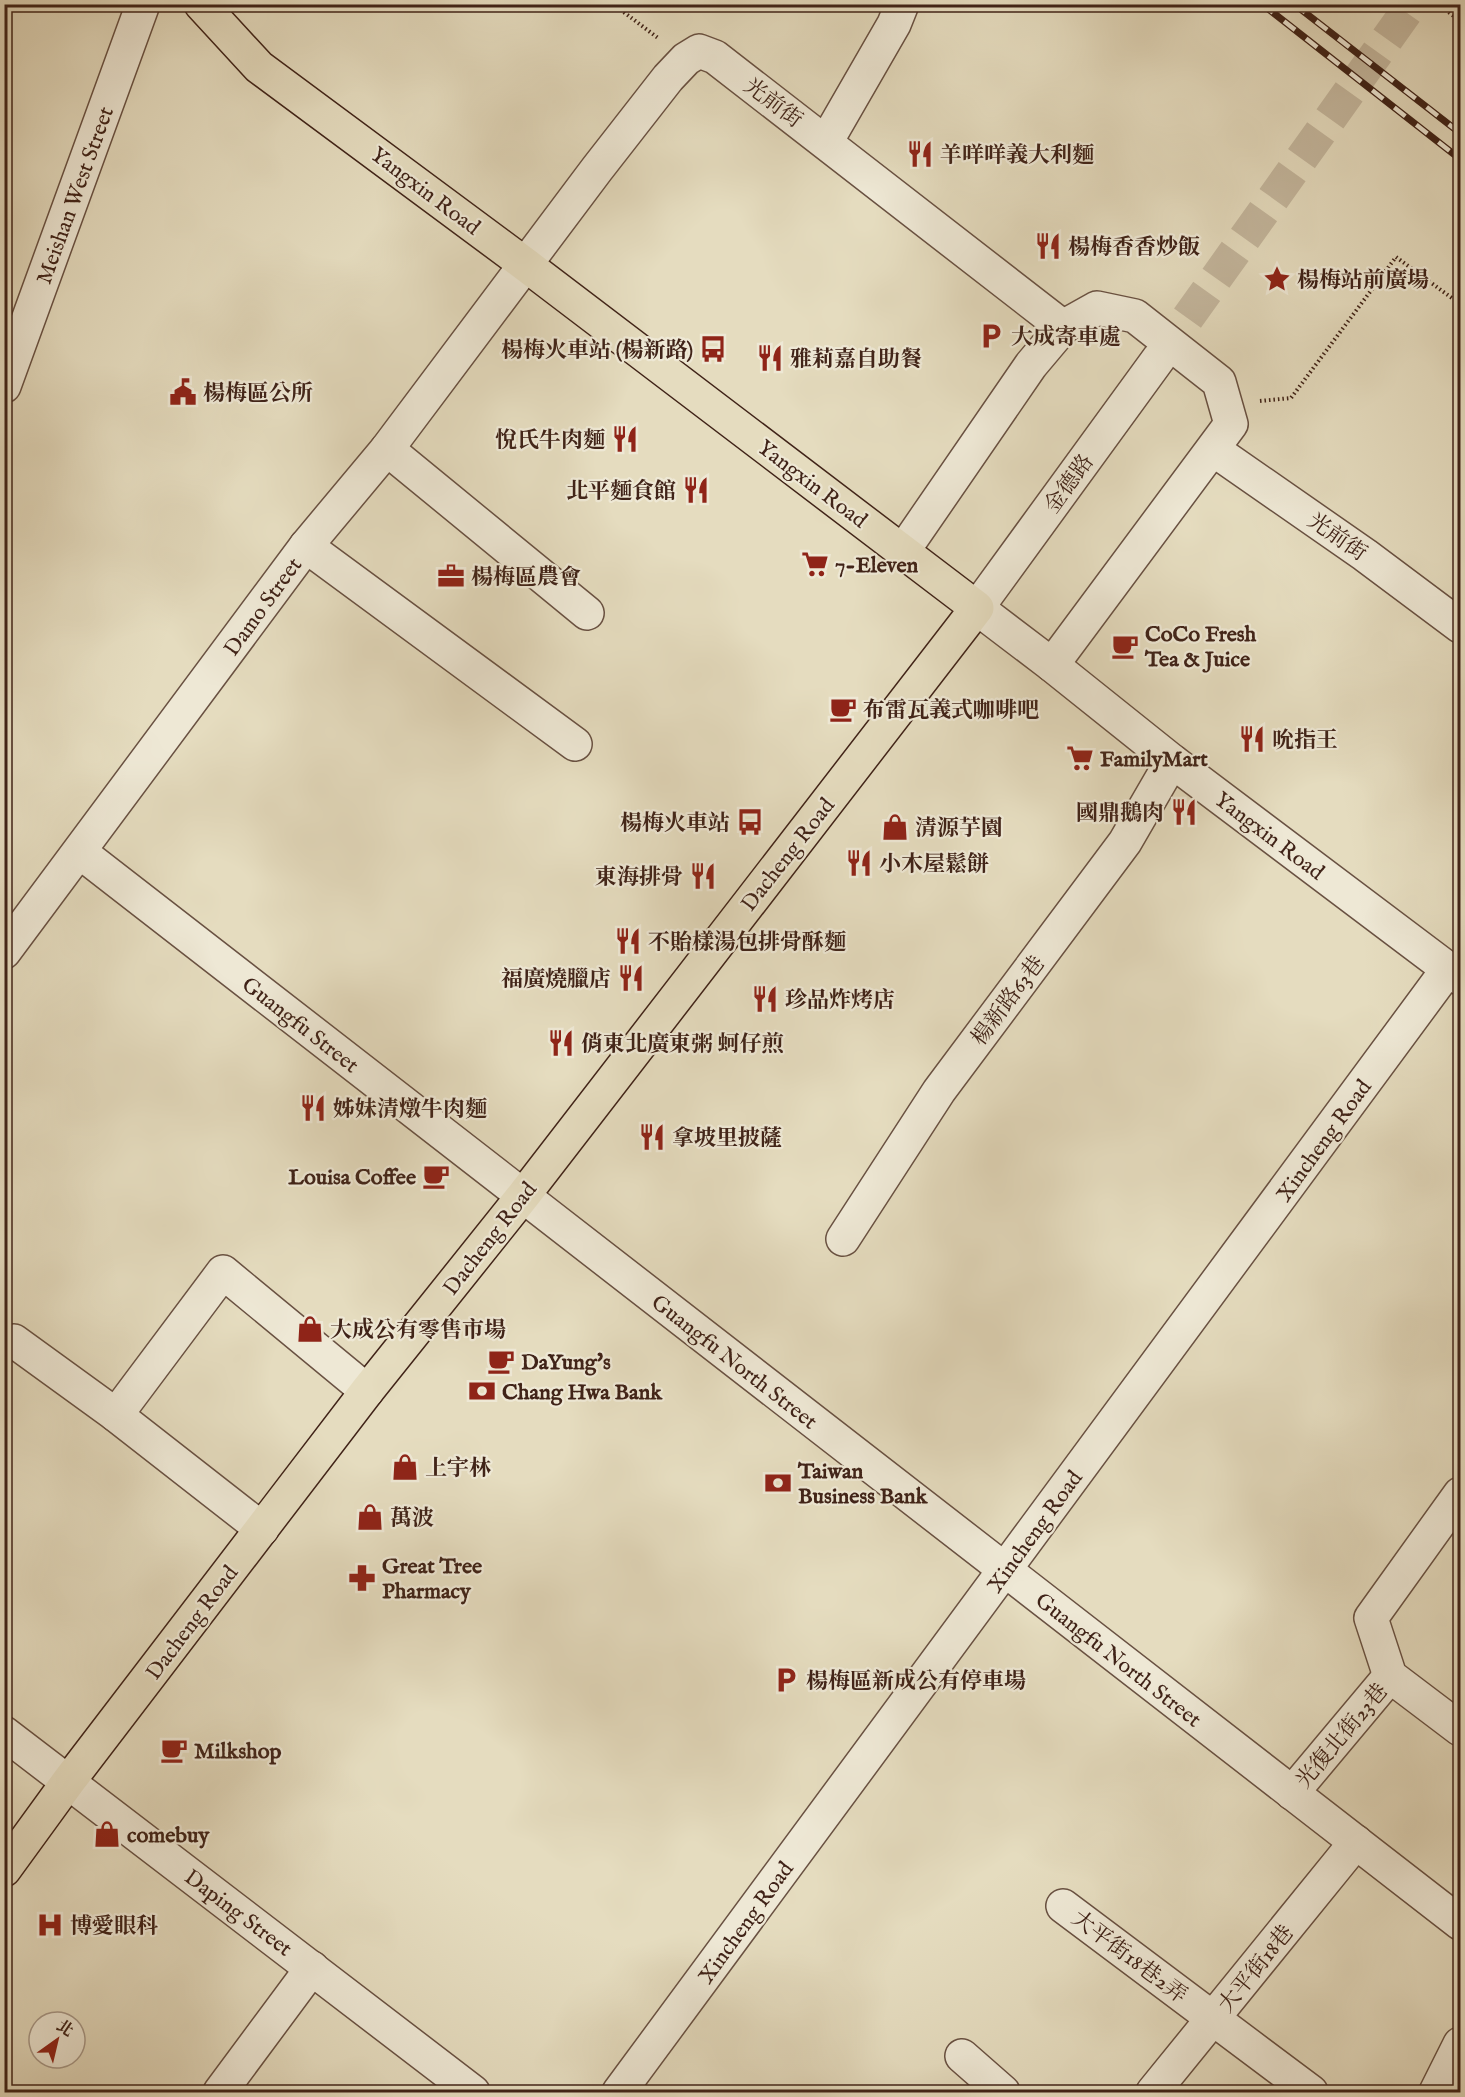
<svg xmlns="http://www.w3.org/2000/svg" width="1465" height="2097" font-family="'IM FELL English','Noto Serif TC',serif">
	<rect width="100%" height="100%" fill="#e5dcbf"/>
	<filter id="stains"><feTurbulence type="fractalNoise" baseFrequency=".00333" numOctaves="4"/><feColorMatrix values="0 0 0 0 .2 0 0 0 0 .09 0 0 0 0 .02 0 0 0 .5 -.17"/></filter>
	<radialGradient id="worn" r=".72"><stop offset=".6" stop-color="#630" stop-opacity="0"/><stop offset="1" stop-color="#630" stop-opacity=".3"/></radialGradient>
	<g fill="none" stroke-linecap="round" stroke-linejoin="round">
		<path stroke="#c4b79e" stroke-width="33" stroke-dasharray="33 16" stroke-linecap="butt" d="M1159,358l253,-354"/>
		<defs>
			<g id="minor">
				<path d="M826,142l68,-118 8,-20"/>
				<path d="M1159,358l-182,250 75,57 120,96 288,217"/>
				<path d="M4,386l139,-382"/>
				<path d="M387,449l200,164"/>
				<path d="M1214,450l151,105 95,71"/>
				<path d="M306,546l269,198"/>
				<path d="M903,551l128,-186 32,-38 34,-19 38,8 84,66 12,42 -179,241"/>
				<path d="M80,852l1380,1071"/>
				<path d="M4,952l302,-406 81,-97 210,-280 71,-91 18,-19 13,-8 16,6 348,270"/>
				<path d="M843,1239l96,-148 186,-249 47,-81"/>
				<path d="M14,1341l102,74"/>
				<path d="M1460,1494l-89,124 19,58 70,53"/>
				<path d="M262,1529l-146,-114 107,-143 144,119"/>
				<path d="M4,1733l469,359"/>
				<path d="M1292,1793l98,-117"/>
				<path d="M1063,1906l248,186"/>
				<path d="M962,2056l41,36"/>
				<path d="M220,2092l92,-124"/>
				<path d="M619,2092l829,-1123"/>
				<path d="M1153,2092l203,-250"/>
				<path d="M1436,2092l24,-48"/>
			</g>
			<path id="major" d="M4,1870l64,-88 299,-391 156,-195 454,-588 -451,-343 -267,-198 -58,-63"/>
		</defs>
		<use href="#minor" stroke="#695142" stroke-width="36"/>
		<use href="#major" stroke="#402318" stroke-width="36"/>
		<g stroke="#402318" stroke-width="4" stroke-dasharray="1.5 3" stroke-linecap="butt">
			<path d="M613,4l45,34"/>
			<path d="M1438,4l22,17"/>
			<path d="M1260,401l31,-3 105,-141 64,47"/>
		</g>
		<use href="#minor" stroke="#eee8d5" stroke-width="33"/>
		<use href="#major" stroke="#e5dcbf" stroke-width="33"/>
		<defs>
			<g id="rail">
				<path d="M1262,4l198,155"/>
				<path d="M1294,4l166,129"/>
			</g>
		</defs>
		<use href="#rail" stroke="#402318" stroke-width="7"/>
		<use href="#rail" stroke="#eee8d5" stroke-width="4.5" stroke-dasharray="14" stroke-linecap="butt"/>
	</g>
	<defs>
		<symbol id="restaurant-bare" viewBox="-9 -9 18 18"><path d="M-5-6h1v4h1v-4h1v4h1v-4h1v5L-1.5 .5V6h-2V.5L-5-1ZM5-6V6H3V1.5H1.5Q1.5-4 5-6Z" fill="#8f2418" stroke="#eee8d5" stroke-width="2.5" paint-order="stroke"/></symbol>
		<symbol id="sight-bare" viewBox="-9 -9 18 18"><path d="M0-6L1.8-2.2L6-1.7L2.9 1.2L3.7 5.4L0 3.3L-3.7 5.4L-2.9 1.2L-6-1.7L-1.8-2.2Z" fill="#8f2418" stroke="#eee8d5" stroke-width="2.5" paint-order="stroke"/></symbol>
		<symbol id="parking-bare" viewBox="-9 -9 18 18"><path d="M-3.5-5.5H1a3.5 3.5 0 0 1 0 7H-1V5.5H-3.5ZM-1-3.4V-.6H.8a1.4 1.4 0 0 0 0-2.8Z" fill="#8f2418" stroke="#eee8d5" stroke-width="2.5" paint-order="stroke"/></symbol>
		<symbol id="bus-bare" viewBox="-9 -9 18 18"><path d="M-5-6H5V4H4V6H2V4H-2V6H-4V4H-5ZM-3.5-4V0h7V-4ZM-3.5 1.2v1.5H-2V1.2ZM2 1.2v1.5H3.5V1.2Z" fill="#8f2418" stroke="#eee8d5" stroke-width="2.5" paint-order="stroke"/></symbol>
		<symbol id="civic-bare" viewBox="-9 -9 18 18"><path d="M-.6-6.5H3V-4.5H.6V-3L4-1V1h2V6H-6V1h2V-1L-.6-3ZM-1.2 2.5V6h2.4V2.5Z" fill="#8f2418" stroke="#eee8d5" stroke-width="2.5" paint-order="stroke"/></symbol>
		<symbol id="supermarket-bare" viewBox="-9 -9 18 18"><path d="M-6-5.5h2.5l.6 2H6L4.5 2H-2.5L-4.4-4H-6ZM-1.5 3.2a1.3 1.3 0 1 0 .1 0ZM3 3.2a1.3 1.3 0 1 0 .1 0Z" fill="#8f2418" stroke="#eee8d5" stroke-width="2.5" paint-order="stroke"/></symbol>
		<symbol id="office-bare" viewBox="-9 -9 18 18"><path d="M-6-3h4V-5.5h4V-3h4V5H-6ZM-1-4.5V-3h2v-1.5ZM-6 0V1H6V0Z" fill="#8f2418" stroke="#eee8d5" stroke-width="2.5" paint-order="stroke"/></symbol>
		<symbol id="cafe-bare" viewBox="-9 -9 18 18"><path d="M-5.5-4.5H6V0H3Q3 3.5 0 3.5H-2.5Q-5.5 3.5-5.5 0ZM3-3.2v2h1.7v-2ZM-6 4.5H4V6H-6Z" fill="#8f2418" stroke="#eee8d5" stroke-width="2.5" paint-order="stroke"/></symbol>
		<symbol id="shop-bare" viewBox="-9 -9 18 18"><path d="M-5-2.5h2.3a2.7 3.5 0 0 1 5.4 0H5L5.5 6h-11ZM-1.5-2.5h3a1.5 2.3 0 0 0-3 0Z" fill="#8f2418" stroke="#eee8d5" stroke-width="2.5" paint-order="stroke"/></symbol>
		<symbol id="bank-bare" viewBox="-9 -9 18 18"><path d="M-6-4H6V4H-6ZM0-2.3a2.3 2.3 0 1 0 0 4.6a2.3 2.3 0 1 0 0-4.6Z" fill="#8f2418" stroke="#eee8d5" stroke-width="2.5" paint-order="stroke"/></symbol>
		<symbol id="pharmacy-bare" viewBox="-9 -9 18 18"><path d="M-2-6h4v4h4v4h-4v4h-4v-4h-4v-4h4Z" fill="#8f2418" stroke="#eee8d5" stroke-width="2.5" paint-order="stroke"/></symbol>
		<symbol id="hospital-bare" viewBox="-9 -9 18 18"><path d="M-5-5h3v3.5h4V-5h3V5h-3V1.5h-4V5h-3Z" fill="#8f2418" stroke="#eee8d5" stroke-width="2.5" paint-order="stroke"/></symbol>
	</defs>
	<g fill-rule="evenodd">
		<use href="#restaurant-bare" x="901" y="135" width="38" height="38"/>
		<use href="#restaurant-bare" x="1029" y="227" width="38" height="38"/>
		<use href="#sight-bare" x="1258" y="260" width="38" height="38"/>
		<use href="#parking-bare" x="972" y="317" width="38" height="38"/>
		<use href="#bus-bare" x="694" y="330" width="38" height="38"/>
		<use href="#restaurant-bare" x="751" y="339" width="38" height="38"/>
		<use href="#civic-bare" x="164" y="373" width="38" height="38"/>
		<use href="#restaurant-bare" x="606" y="420" width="38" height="38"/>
		<use href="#restaurant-bare" x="677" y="471" width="38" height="38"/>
		<use href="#supermarket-bare" x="796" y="545" width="38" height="38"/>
		<use href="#office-bare" x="432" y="557" width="38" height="38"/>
		<use href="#cafe-bare" x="1106" y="627" width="38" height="38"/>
		<use href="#cafe-bare" x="824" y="690" width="38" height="38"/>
		<use href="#restaurant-bare" x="1233" y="720" width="38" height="38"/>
		<use href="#supermarket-bare" x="1061" y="739" width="38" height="38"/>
		<use href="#restaurant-bare" x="1165" y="793" width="38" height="38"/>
		<use href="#bus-bare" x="731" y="803" width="38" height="38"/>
		<use href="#shop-bare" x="876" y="808" width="38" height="38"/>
		<use href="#restaurant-bare" x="840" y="844" width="38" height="38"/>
		<use href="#restaurant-bare" x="684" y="857" width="38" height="38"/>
		<use href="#restaurant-bare" x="609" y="922" width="38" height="38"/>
		<use href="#restaurant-bare" x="612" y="959" width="38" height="38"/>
		<use href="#restaurant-bare" x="746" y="980" width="38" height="38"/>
		<use href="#restaurant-bare" x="542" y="1024" width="38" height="38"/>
		<use href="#restaurant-bare" x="294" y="1089" width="38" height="38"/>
		<use href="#restaurant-bare" x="633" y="1118" width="38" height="38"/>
		<use href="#cafe-bare" x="417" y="1157" width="38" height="38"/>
		<use href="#shop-bare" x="291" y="1310" width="38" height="38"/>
		<use href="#cafe-bare" x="482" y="1342" width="38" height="38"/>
		<use href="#bank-bare" x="463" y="1372" width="38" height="38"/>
		<use href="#shop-bare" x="386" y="1448" width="38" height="38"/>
		<use href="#bank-bare" x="759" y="1464" width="38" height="38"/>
		<use href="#shop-bare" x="351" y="1498" width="38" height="38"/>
		<use href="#pharmacy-bare" x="343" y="1559" width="38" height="38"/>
		<use href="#parking-bare" x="767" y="1661" width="38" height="38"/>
		<use href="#cafe-bare" x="155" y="1731" width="38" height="38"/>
		<use href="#shop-bare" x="88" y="1815" width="38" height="38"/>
		<use href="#hospital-bare" x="31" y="1906" width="38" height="38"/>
	</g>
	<g text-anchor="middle" stroke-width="4.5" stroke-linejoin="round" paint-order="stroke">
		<g font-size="22" fill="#402318" stroke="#eee8d5">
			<text transform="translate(774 102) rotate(37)" y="8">光前街</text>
			<text transform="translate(426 190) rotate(37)" y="8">Yangxin Road</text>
			<text transform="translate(74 195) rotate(-70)" y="8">Meishan West Street</text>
			<text transform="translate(813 483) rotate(37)" y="8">Yangxin Road</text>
			<text transform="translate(1068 483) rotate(-54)" y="8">金德路</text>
			<text transform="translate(1338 536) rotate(35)" y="8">光前街</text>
			<text transform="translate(262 606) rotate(-54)" y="8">Damo Street</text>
			<text transform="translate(1270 835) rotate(37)" y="8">Yangxin Road</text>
			<text transform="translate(787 854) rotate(-52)" y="8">Dacheng Road</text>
			<text transform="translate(1007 1000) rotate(-53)" y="8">楊新路63巷</text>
			<text transform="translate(301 1024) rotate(38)" y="8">Guangfu Street</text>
			<text transform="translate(1323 1140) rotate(-54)" y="8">Xincheng Road</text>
			<text transform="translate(489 1238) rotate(-52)" y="8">Dacheng Road</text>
			<text transform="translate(735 1361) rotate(38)" y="8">Guangfu North Street</text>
			<text transform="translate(1034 1531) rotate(-54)" y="8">Xincheng Road</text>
			<text transform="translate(191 1622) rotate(-53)" y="8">Dacheng Road</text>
			<text transform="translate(1119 1659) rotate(38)" y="8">Guangfu North Street</text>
			<text transform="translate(1341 1735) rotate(-50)" y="8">光復北街23巷</text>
			<text transform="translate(239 1912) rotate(37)" y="8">Daping Street</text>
			<text transform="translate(745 1922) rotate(-54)" y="8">Xincheng Road</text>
			<text transform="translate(1130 1956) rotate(37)" y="8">大平街18巷2弄</text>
			<text transform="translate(1255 1968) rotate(-51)" y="8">大平街18巷</text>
		</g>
		<g font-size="22" font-weight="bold" fill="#402318" stroke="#eee8d5" text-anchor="start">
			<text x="940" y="162">羊咩咩義大利麵</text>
			<text x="1068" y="254">楊梅香香炒飯</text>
			<text x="1297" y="287">楊梅站前廣場</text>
			<text x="1011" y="344">大成寄車處</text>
			<text x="693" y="357" text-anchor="end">楊梅火車站 (楊新路)</text>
			<text x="790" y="366">雅莉嘉自助餐</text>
			<text x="203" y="400">楊梅區公所</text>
			<text x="605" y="447" text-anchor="end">悅氏牛肉麵</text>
			<text x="676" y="498" text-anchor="end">北平麵食館</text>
			<text x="835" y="572">7-Eleven</text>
			<text x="471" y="584">楊梅區農會</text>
			<text x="1145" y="641">CoCo Fresh<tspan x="1145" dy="25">Tea &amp; Juice</tspan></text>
			<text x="863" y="717">布雷瓦義式咖啡吧</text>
			<text x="1272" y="747">吮指王</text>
			<text x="1100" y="766">FamilyMart</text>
			<text x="1164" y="820" text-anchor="end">國鼎鵝肉</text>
			<text x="730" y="830" text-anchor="end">楊梅火車站</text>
			<text x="915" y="835">清源芋園</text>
			<text x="879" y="871">小木屋鬆餅</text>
			<text x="683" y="884" text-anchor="end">東海排骨</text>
			<text x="648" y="949">不貽樣湯包排骨酥麵</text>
			<text x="611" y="986" text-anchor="end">福廣燒臘店</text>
			<text x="785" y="1007">珍品炸烤店</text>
			<text x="581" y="1051">俏東北廣東粥 蚵仔煎</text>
			<text x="333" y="1116">姊妹清燉牛肉麵</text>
			<text x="672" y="1145">拿坡里披薩</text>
			<text x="416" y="1184" text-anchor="end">Louisa Coffee</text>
			<text x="330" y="1337">大成公有零售市場</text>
			<text x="521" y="1369">DaYung's</text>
			<text x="502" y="1399">Chang Hwa Bank</text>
			<text x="425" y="1475">上宇林</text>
			<text x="798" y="1478">Taiwan<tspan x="798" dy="25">Business Bank</tspan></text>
			<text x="390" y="1525">萬波</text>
			<text x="382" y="1573">Great Tree<tspan x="382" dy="25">Pharmacy</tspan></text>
			<text x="806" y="1688">楊梅區新成公有停車場</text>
			<text x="194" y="1758">Milkshop</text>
			<text x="127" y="1842">comebuy</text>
			<text x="70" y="1933">博愛眼科</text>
		</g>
	</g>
	<rect width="1465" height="2097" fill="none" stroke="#e5dcbf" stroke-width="24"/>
	<rect x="6" y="6" width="1453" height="2085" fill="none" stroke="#402318" stroke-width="3"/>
	<rect x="12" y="12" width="1441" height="2073" fill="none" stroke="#402318" stroke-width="1.5"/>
	<g transform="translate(57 2040) rotate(34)"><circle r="28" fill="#eee8d5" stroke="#a89989" stroke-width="1.5"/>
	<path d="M0-4.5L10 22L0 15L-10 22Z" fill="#8f2418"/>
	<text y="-9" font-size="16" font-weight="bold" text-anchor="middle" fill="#402318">北</text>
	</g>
	<rect width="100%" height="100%" filter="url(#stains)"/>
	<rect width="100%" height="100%" fill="url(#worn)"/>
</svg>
